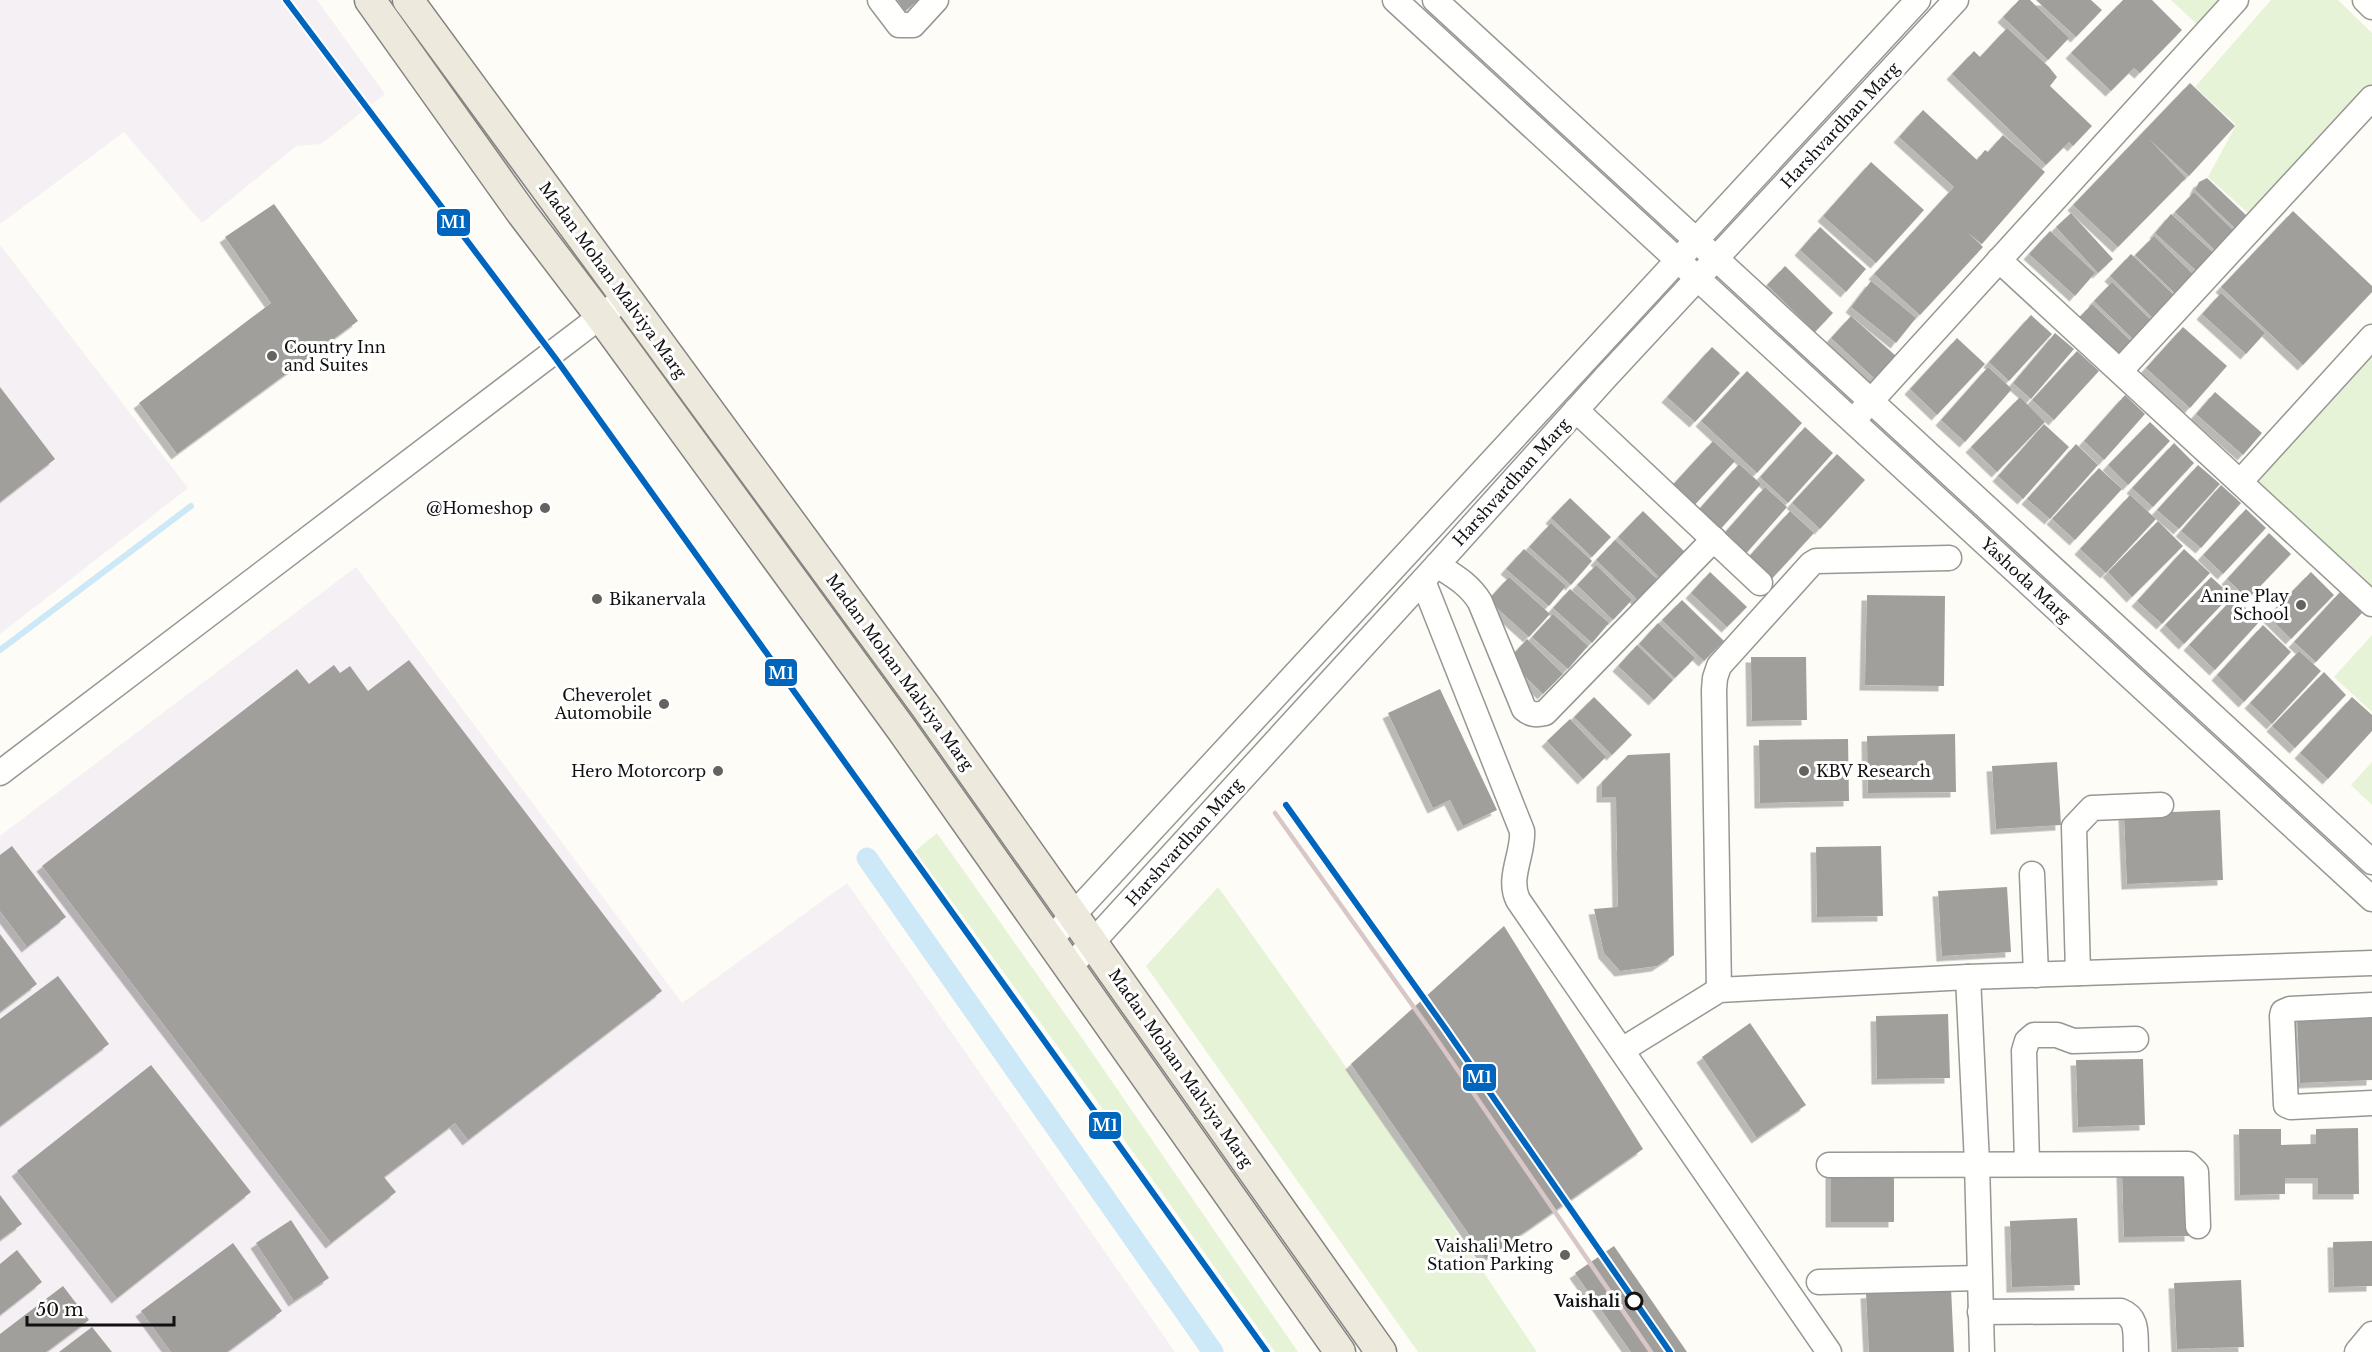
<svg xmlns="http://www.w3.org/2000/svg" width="2372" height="1352" font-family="'Libre Baskerville',serif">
	<defs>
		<filter id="shadow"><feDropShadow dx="-5.5" dy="5.5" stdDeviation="0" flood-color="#0004"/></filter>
	</defs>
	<rect width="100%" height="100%" fill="#fdfcf7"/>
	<g fill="#f5f0f3">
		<path d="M0,0h317l68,94 -64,50 -25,2 -94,77 -78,-91 -124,92z"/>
		<path d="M0,245l188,243 -188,146z"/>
		<path d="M356,567l326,436 165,-120 328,469h-1175v-516z"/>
	</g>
	<g fill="#e7f3d7">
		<path d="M2171,0h52l-23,27z"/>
		<path d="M2271,0h67l34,33v65l-114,124 -50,-45 28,-52 -41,-38z"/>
		<path d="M2372,355v236l-117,-106z"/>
		<path d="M2372,635v77l-38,-35z"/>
		<path d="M2372,762v43l-21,-20z"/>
		<path d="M937,833l145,205 216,314h-23l-206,-290 -154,-211z"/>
		<path d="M1218,887l121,170 198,295h-119l-272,-386z"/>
	</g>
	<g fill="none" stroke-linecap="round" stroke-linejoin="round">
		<path stroke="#cde8f7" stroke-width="6" d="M0,650l191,-144"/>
		<path stroke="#cde8f7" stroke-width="21" d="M867,858l346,494"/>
	</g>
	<g fill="#a19f9c" filter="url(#shadow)">
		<path d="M897,0h22l-14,11z"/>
		<path d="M2019,0h11l39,38 -21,22 -45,-43z"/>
		<path d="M2036,0h55l11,10 -26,27z"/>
		<path d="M2123,0h29l30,30 -42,43 -6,-5 -23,23 -40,-38z"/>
		<path d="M2007,28l42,39 8,10 -7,9 42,40 -19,20 -4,-4 -23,23 -94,-91 22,-23 6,6z"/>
		<path d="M2190,83l45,43 -46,50 -40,-37 37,39 -68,69 -45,-42z"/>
		<path d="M1923,110l54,50 8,-10 3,2 15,-17 42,37 -63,72 -15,-12 16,15 -63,68 -46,-41 80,-87 -55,-50z"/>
		<path d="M1871,162l53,48 -48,53 -53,-47z"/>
		<path d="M2207,178l40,38 -7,17 -45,-43 4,-8z"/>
		<path d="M2194,192l45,44 -19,19 -45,-43z"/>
		<path d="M274,204l84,117 -181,133 -38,-51 132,-100 -46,-66z"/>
		<path d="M2293,211l79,75v6l-69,73 -82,-78z"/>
		<path d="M2071,213l42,46 -15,14 -42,-46z"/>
		<path d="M2171,214l47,43 -17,18 -46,-42z"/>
		<path d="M1820,227l46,42 -20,23 -46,-42z"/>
		<path d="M2050,231l45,42 -20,23 -46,-42z"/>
		<path d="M2154,236l45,44 -18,19 -46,-44z"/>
		<path d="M2131,254l49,47 -22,22 -48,-47z"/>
		<path d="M1785,266l48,47 -18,19 -48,-47z"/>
		<path d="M1871,281l45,37 -20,25 -45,-36z"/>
		<path d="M2112,282l45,44 -18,19 -45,-44z"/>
		<path d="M2221,293l44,40 -19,21 -44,-40z"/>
		<path d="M2092,304l45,43 -18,20 -45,-44z"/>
		<path d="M2031,315l21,19 -43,47 -20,-19z"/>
		<path d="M1851,316l45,40 -21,23 -44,-41z"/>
		<path d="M2183,327l44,39 -37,42 -44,-40z"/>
		<path d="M2055,333l19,16 -43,50 -18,-16z"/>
		<path d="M1957,338l28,26 -48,51 -27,-26z"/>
		<path d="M1712,347l28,26 -45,49 -28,-25z"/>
		<path d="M2077,351l22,20 -45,49 -22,-20z"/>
		<path d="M1988,367l24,22 -47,53 -24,-22z"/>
		<path d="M1747,371l55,52 -45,50 -56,-52z"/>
		<path d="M0,387l55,72 -55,43z"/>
		<path d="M2215,392l47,41 -19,22 -47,-41z"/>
		<path d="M2125,395l20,19 -41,46 -20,-19z"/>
		<path d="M2020,397l25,25 -48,50 -26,-25z"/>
		<path d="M2150,422l20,19 -42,44 -20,-20z"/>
		<path d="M2044,424l25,23 -46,52 -25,-23z"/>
		<path d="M1805,427l28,26 -45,50 -28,-26z"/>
		<path d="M1713,441l22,20 -45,49 -22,-20z"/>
		<path d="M2174,443l20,20 -41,44 -21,-19z"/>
		<path d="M2076,444l22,21 -48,54 -23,-20z"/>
		<path d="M1837,454l28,26 -45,49 -28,-26z"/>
		<path d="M1739,464l22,20 -44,49 -22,-19z"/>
		<path d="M2198,465l22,19 -41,45 -22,-19z"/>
		<path d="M2099,468l23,21 -47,51 -23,-21z"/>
		<path d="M2221,485l20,18 -40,45 -20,-17z"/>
		<path d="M1765,487l22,20 -44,50 -22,-20z"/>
		<path d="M2130,495l26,24 -50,54 -26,-24z"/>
		<path d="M1570,498l41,39 -19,20 -41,-39z"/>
		<path d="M2246,509l20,19 -43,46 -20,-19z"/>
		<path d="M1643,511l42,41 -25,26 -42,-41z"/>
		<path d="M1790,511l24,22 -46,50 -23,-22z"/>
		<path d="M2158,521l25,25 -51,51 -24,-25z"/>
		<path d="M1551,523l41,38 -21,24 -42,-38z"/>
		<path d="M2269,533l22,21 -43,45 -21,-20z"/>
		<path d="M1615,540l42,39 -19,21 -42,-40z"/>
		<path d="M1524,549l42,37 -17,20 -43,-37z"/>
		<path d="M2184,549l26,24 -48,51 -25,-23z"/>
		<path d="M1596,565l36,35 -19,20 -36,-35z"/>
		<path d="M1710,572l37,35 -20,20 -36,-34z"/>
		<path d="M2311,572l23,23 -43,44 -23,-23z"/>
		<path d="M1509,577l41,37 -21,23 -41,-37z"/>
		<path d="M2211,577l20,18 -47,49 -19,-19z"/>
		<path d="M1570,589l39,34 -17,20 -39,-35z"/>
		<path d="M2340,592l22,21 -46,49 -22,-20z"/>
		<path d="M1867,595l78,1 -1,90 -79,-1z"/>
		<path d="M2234,597l26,24 -45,49 -26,-25z"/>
		<path d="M1682,600l42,41 -20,20 -42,-41z"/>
		<path d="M1553,614l35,32 -20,23 -36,-32z"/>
		<path d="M1658,623l37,35 -20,20 -36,-34z"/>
		<path d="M2263,625l28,27 -47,50 -27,-27z"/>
		<path d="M1527,639l36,35 -20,20 -35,-34z"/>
		<path d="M1637,645l36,35 -19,20 -36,-34z"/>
		<path d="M2299,651l22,20 -49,53 -22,-21z"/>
		<path d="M1751,657h55l1,63 -55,1z"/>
		<path d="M409,660l253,331 -194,149 -13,-17 -71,54 12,15 -65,51 -289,-377 255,-197 12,15 25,-19 6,8 10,-7 18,25z"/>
		<path d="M2324,672l22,23 -51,53 -23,-22z"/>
		<path d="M1440,689l57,121 -34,16 -13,-26 -17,8 -45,-95z"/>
		<path d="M1594,697l38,38 -20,20 -38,-38z"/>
		<path d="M2352,697l20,18v16l-44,48 -28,-26z"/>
		<path d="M1570,719l36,38 -23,22 -36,-38z"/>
		<path d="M1955,734l1,58 -88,1 -1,-57z"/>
		<path d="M1848,739l1,62 -89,2 -1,-63z"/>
		<path d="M1670,753l4,202 -17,11 -37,5 -16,-18 -10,-44 24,-2 -2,-110h-14v-15l26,-27z"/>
		<path d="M2057,762l4,63 -65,4 -4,-63z"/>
		<path d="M2220,810l3,70 -96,4 -3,-70z"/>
		<path d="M12,846l54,71 -39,30 -27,-36v-56z"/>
		<path d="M1881,846l2,70 -66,1 -1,-70z"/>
		<path d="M2007,887l4,65 -69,4 -4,-65z"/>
		<path d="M1504,926l139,223 -157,110 -135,-195z"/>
		<path d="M0,934l37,50 -37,28z"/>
		<path d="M58,976l51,68 -109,82v-107z"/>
		<path d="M1948,1014l2,64 -73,1 -1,-63z"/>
		<path d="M2372,1014v66l-72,3 -3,-66z"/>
		<path d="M1750,1023l56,82 -49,33 -55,-81z"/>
		<path d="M2143,1059l2,66 -67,2 -2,-67z"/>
		<path d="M151,1065l100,127 -134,106 -100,-127z"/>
		<path d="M2358,1128l1,66h-41v-16h-33v16l-45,1 -1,-66h42v16l35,-1v-15z"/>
		<path d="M2189,1168l1,68 -66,1 -2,-67z"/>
		<rect x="1831" y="1172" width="63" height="50"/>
		<path d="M0,1195l22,29 -22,16z"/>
		<path d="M2077,1218l3,67 -68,2 -2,-66z"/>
		<path d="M291,1220l38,58 -35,23 -38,-58z"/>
		<path d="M2372,1241v45l-38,1 -1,-45z"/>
		<path d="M233,1243l49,68 -55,41h-56l-30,-41z"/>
		<path d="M1614,1246l73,106h-56l-56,-79z"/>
		<path d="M17,1250l25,32 -42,33v-51z"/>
		<path d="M2241,1280l3,67 -67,2 -3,-66z"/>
		<path d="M63,1286l26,34 -43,32h-46v-18z"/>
		<path d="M1951,1288l3,64h-85l-3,-59z"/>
		<path d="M92,1327l20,25h-53z"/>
	</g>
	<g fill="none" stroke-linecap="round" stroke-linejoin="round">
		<defs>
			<g id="minor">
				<path d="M880,0l19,25h14l23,-25"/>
				<path d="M1395,0l977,899"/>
				<path d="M1435,0l937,862"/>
				<path d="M2365,0l7,7"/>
				<path d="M1999,260l373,344"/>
				<path d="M2120,371l252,-273"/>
				<path d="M1576,410l184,173"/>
				<path d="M1861,412l375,-412"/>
				<path d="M2240,482l132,-145"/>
				<path d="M1437,565c17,11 32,19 43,37l44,107c7,6 12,6 21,4l169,-174"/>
				<path d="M1423,581l99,250c2,22 -15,47 -4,69l311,452"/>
				<path d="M0,773l626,-476"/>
				<path d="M2032,874l4,101"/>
				<path d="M1050,940l868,-940"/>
				<path d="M1069,968l368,-403 168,-187 351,-378"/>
				<path d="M2078,973l-4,-146 18,-19 69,-3"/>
				<path d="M1968,977l9,186 5,189"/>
				<path d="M1719,990l-5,-300 1,-12 4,-12 92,-102 5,-3 133,-3"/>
				<path d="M2372,1005l-82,4 -7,3 -1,4 4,89 5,2 81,-4"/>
				<path d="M1622,1050l97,-60 249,-13 404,-14"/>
				<path d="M2027,1163l-3,-112 3,-10 7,-6h23l16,6 63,-2"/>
				<path d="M1829,1165l359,-1 8,8 2,54"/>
				<path d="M1819,1282l160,-4"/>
				<path d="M1980,1312l141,-1c18,7 14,24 15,41"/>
				<path d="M2357,1352l15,-18"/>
			</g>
			<g id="major">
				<path d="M370,0l151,212 80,105 301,413 438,622"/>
				<path d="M408,0l518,707 455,645"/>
			</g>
		</defs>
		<use href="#minor" stroke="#979795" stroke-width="27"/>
		<use href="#major" stroke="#858482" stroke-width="33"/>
		<use href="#minor" stroke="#fffffe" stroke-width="24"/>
		<use href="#major" stroke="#ede9dc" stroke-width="30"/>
		<g stroke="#d9c6c7" stroke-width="4.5">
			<path d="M1286,805l159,223 225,324"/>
			<path d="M1275,813l158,221 218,318"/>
		</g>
		<defs>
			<g id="metro-1">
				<path d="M286,0l270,359 711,993"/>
				<path d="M1286,805l159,223 225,324"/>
			</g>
		</defs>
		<use href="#metro-1" stroke="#fff" stroke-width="10"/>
		<use href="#metro-1" stroke="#0065bd" stroke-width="6"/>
	</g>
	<g fill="#646362" stroke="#fff" stroke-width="2">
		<circle cx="272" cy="356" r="6"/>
		<circle cx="545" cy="508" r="6"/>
		<circle cx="597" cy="599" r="6"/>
		<circle cx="2301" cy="605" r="6"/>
		<circle cx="664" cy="704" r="6"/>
		<circle cx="718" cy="771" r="6"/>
		<circle cx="1804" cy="771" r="6"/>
		<circle cx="1565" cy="1255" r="6"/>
	</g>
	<circle fill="#fff" stroke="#111" stroke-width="3" cx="1634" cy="1301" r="8"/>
	<g text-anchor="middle" stroke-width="6" stroke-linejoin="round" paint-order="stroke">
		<g font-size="16" fill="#111" stroke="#fff">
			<text transform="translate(1840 125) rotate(-47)" y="6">Harshvardhan Marg</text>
			<text transform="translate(613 280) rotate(54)" y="6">Madan Mohan Malviya Marg</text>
			<text transform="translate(1511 482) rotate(-48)" y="6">Harshvardhan Marg</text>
			<text transform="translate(2026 580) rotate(43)" y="6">Yashoda Marg</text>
			<text transform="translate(900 672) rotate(54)" y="6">Madan Mohan Malviya Marg</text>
			<text transform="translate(1184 842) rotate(-48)" y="6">Harshvardhan Marg</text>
			<text transform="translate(1181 1068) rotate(55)" y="6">Madan Mohan Malviya Marg</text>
		</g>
		<g font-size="16" fill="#111" stroke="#fff" text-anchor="end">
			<text x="284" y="353" text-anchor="start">Country Inn<tspan x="284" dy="18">and Suites</tspan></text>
			<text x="533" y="514">@Homeshop</text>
			<text x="2289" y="602">Anine Play<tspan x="2289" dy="18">School</tspan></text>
			<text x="609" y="605" text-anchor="start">Bikanervala</text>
			<text x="652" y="701">Cheverolet<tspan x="652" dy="18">Automobile</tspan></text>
			<text x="706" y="777">Hero Motorcorp</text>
			<text x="1816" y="777" text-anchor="start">KBV Research</text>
			<text x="1553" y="1252">Vaishali Metro<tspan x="1553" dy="18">Station Parking</tspan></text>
		</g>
		<g font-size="16" font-weight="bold" fill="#111" stroke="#fff" text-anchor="end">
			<text x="1620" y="1307">Vaishali</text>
		</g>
	</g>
	<g stroke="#fff" stroke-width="2">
		<rect x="436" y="208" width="35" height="29" rx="6" fill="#0065bd"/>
		<rect x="764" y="658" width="34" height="29" rx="6" fill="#0065bd"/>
		<rect x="1462" y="1063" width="35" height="29" rx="6" fill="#0065bd"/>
		<rect x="1088" y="1111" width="34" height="29" rx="6" fill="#0065bd"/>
	</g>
	<g font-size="16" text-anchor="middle" font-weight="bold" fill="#fff">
		<text x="453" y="228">M1</text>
		<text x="781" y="679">M1</text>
		<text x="1479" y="1083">M1</text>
		<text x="1105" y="1131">M1</text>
	</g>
	<path d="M27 1316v9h147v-9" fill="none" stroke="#111111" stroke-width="3"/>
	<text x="36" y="1316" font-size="18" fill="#111111" stroke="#ffffff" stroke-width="4.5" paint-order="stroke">50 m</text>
</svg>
